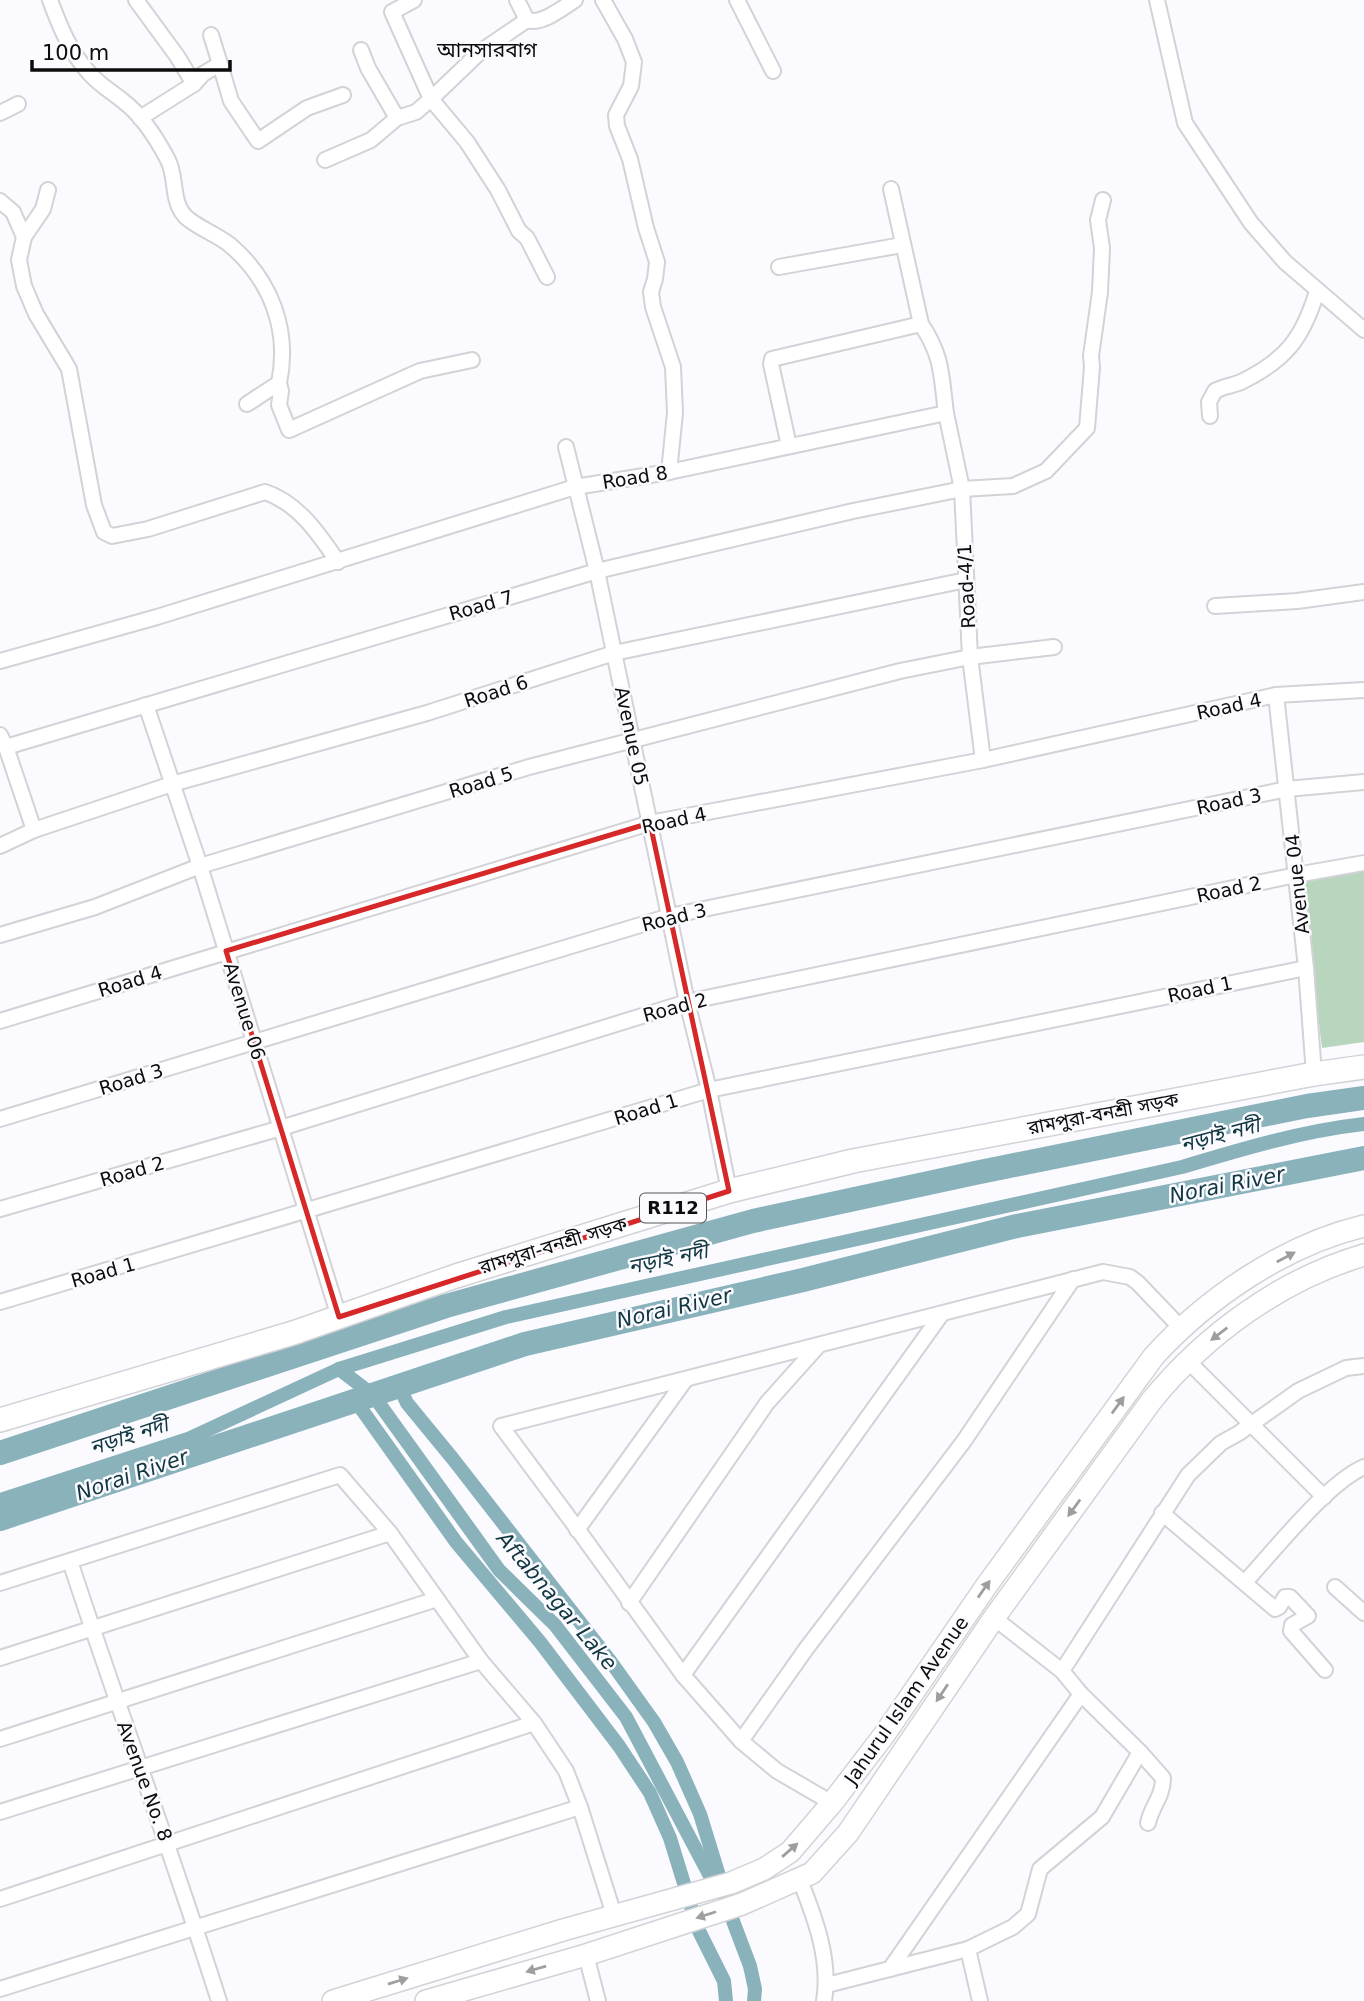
<svg xmlns="http://www.w3.org/2000/svg" width="1364" height="2001" font-family="'DejaVu Sans','Noto Sans Bengali',sans-serif">
	<rect width="100%" height="100%" fill="#fbfbff"/>
	<path fill="#b8d5bd" d="M1364,869v173l-42,6 -21,-171z"/>
	<g fill="none" stroke-linecap="round" stroke-linejoin="round">
		<g stroke="#8ab2bb" stroke-width="14">
			<path d="M339,1369l34,26 126,175 56,55 71,92 84,159 3,10"/>
			<path d="M0,1500l188,-61 151,-70 167,-52 676,-150c60,-18 120,-36 182,-43"/>
			<path d="M726,2001l-2,-20 -26,-52 -28,-91 -20,-45 -31,-47 -79,-104 -84,-100 -101,-142 44,-14 8,17 46,56 158,203 43,60 23,40 23,52 33,107 17,45 5,23 -1,12"/>
		</g>
		<g stroke="#8ab2bb" stroke-width="24">
			<path d="M0,1453l446,-147 307,-85 222,-48 332,-67 57,-8"/>
			<path d="M0,1519l525,-175 278,-64 214,-54 347,-68"/>
		</g>
		<defs>
			<g id="street">
				<path d="M50,0c10,27 20,52 40,74 10,11 22,18 33,27 20,15 34,38 45,59 9,18 3,41 17,56 9,10 33,19 45,29 41,35 60,85 49,138l-32,21"/>
				<path d="M136,0l41,56 17,28 -54,34"/>
				<path d="M517,0l10,20c15,5 35,-12 48,-20"/>
				<path d="M603,0l22,39 9,23 -3,24 -15,29 1,11 13,33 16,69 11,34 -2,17 -4,13 2,15 20,60 2,46 -6,59"/>
				<path d="M737,0l36,71"/>
				<path d="M1157,0l28,123 66,100 34,39 79,68"/>
				<path d="M527,20l-47,32 -49,47 36,43 31,48 21,41 8,7 20,39"/>
				<path d="M361,50l7,18 29,50"/>
				<path d="M220,64l11,37 27,40 49,-33 36,-13"/>
				<path d="M194,84l9,-10 17,-10 -9,-29"/>
				<path d="M0,113l18,-9"/>
				<path d="M325,160l46,-20 26,-22 19,-6 15,-13 -39,-87 22,-12"/>
				<path d="M891,189l30,135c22,33 20,51 25,89"/>
				<path d="M48,190l-5,19 -19,28 -5,23 5,26 12,28 33,55 25,136 10,27 8,4 36,-7 117,-37c33,11 54,42 73,70"/>
				<path d="M0,201l13,11 11,25"/>
				<path d="M779,267l123,-22"/>
				<path d="M279,383l2,8 -2,14 10,25 131,-59 52,-11"/>
				<path d="M1210,416l-1,-14 6,-11c8,-5 17,-5 26,-9 45,-22 62,-44 76,-91"/>
				<path d="M789,446l-18,-82 1,-5 149,-35"/>
				<path d="M566,447l31,124 90,431 22,88 20,101"/>
				<path d="M1215,606l82,-5 67,-9"/>
				<path d="M0,661l157,-44 418,-130 94,-15 277,-59 16,76 8,168 13,103"/>
				<path d="M1276,695l30,273 8,106"/>
				<path d="M146,705l54,161 139,451"/>
				<path d="M0,735l6,12 28,83 138,-46 255,-71 187,-60 352,-73"/>
				<path d="M6,747l591,-176 256,-60 109,-22 51,-3 33,-15 41,-43 5,-61 -1,-11 9,-64 2,-44 -4,-28 5,-20"/>
				<path d="M0,846l34,-16"/>
				<path d="M0,935l95,-28 105,-41 329,-99 371,-96 70,-14 84,-10"/>
				<path d="M0,1021l650,-198 333,-63 293,-65 88,-5"/>
				<path d="M0,1119l670,-203 617,-127 77,-7"/>
				<path d="M0,1209l281,-81 406,-126 609,-127 68,-12"/>
				<path d="M0,1302l709,-212 597,-122"/>
				<path d="M1187,1360l137,137"/>
				<path d="M1162,1513l113,96 4,-2 6,-10h5l18,19 -16,9 -1,6 34,39"/>
				<path d="M577,1530l109,-151"/>
				<path d="M70,1561c48,147 102,292 149,440"/>
				<path d="M1245,1582c29,-31 82,-99 119,-115"/>
				<path d="M0,1583l340,-108 50,58 91,128 53,62 32,48 14,36 34,108"/>
				<path d="M1335,1587l29,26"/>
				<path d="M629,1603l138,-200 51,-57"/>
				<path d="M0,1658l390,-125"/>
				<path d="M1062,1671l126,-196 33,-32 18,-10 59,-42 48,-23 18,-2"/>
				<path d="M683,1675l258,-360"/>
				<path d="M0,1739l437,-140"/>
				<path d="M741,1741l65,-92 158,-208 109,-162"/>
				<path d="M1140,1752l23,26c0,19 -11,27 -15,45"/>
				<path d="M832,1803l-55,-32 -36,-30 -58,-66 -110,-152 -72,-97 602,-154 27,5 8,6 43,45"/>
				<path d="M0,1812l481,-151"/>
				<path d="M800,1880c15,38 31,80 24,121"/>
				<path d="M0,1899l534,-176"/>
				<path d="M968,1949l12,52"/>
				<path d="M586,1955l12,46"/>
				<path d="M890,1969l191,-275 -19,-23 -68,-53"/>
				<path d="M827,1985l141,-36 45,-22 15,-13 12,-45 62,-52 38,-65 -59,-58"/>
				<path d="M0,1989l580,-182"/>
			</g>
			<g id="secondary">
				<path d="M333,2001l230,-71 168,-47 33,-14 26,-17 42,-49 52,-68 103,-150 167,-229c54,-59 131,-111 210,-130"/>
				<path d="M426,2001l160,-46 156,-51 70,-31 36,-40 146,-215 158,-218c54,-66 130,-121 212,-145"/>
			</g>
			<path id="primary" d="M0,1420l293,-87 163,-57 273,-85 124,-30 461,-87 50,-7"/>
		</defs>
		<use href="#street" stroke="#d2d2d7" stroke-width="18"/>
		<use href="#secondary" stroke="#d2d2d7" stroke-width="24"/>
		<use href="#primary" stroke="#d2d2d7" stroke-width="26"/>
		<use href="#street" stroke="#fff" stroke-width="14"/>
		<use href="#secondary" stroke="#fff" stroke-width="21"/>
		<use href="#primary" stroke="#fff" stroke-width="23"/>
	</g>
	<defs><path id="oneway-solid" d="M-6-.8H1V-3.2L6.5 0L1 3.2V.8H-6Z" transform="scale(1.75)"/></defs>
	<g fill="#9e9e9e">
		<use href="#oneway-solid" transform="translate(1286 1257) rotate(-28)"/>
		<use href="#oneway-solid" transform="translate(1219 1334) rotate(142)"/>
		<use href="#oneway-solid" transform="translate(1118 1405) rotate(-54)"/>
		<use href="#oneway-solid" transform="translate(1074 1508) rotate(126)"/>
		<use href="#oneway-solid" transform="translate(984 1589) rotate(-55)"/>
		<use href="#oneway-solid" transform="translate(942 1693) rotate(124)"/>
		<use href="#oneway-solid" transform="translate(790 1850) rotate(-41)"/>
		<use href="#oneway-solid" transform="translate(706 1915) rotate(162)"/>
		<use href="#oneway-solid" transform="translate(536 1969) rotate(164)"/>
		<use href="#oneway-solid" transform="translate(398 1981) rotate(-17)"/>
	</g>
	<path fill="none" stroke="#d62828" stroke-width="5" stroke-linejoin="round" d="M650,823l79,368 -390,126 -113,-366z"/>
	<g text-anchor="middle" stroke-width="5" stroke-linejoin="round" paint-order="stroke">
		<rect fill="#fbfbff" stroke="#545456" stroke-width="2" x="640" y="1193.5" width="66" height="29" rx="5"/>
		<g font-size="18" font-weight="bold" fill="#0c0c0d">
			<text x="673" y="1214">R112</text>
		</g>
		<g font-size="19" fill="#0c0c0d" stroke="#fbfbff">
			<text transform="translate(635 477) rotate(-9)" y="7">Road 8</text>
			<text transform="translate(966 586) rotate(-93)" y="7">Road-4/1</text>
			<text transform="translate(481 605) rotate(-16)" y="7">Road 7</text>
			<text transform="translate(496 691) rotate(-18)" y="7">Road 6</text>
			<text transform="translate(1229 706) rotate(-12)" y="7">Road 4</text>
			<text transform="translate(632 736) rotate(78)" y="7">Avenue 05</text>
			<text transform="translate(481 782) rotate(-17)" y="7">Road 5</text>
			<text transform="translate(1229 801) rotate(-12)" y="7">Road 3</text>
			<text transform="translate(674 820) rotate(-12)" y="7">Road 4</text>
			<text transform="translate(1297 884) rotate(-96)" y="7">Avenue 04</text>
			<text transform="translate(1229 889) rotate(-12)" y="7">Road 2</text>
			<text transform="translate(674 917) rotate(-14)" y="7">Road 3</text>
			<text transform="translate(130 981) rotate(-17)" y="7">Road 4</text>
			<text transform="translate(1200 989) rotate(-12)" y="7">Road 1</text>
			<text transform="translate(675 1007) rotate(-15)" y="7">Road 2</text>
			<text transform="translate(245 1011) rotate(73)" y="7">Avenue 06</text>
			<text transform="translate(131 1079) rotate(-17)" y="7">Road 3</text>
			<text transform="translate(646 1109) rotate(-17)" y="7">Road 1</text>
			<text transform="translate(1103 1113) rotate(-11)" y="7">রামপুরা-বনশ্রী সড়ক</text>
			<text transform="translate(132 1171) rotate(-16)" y="7">Road 2</text>
			<text transform="translate(553 1245) rotate(-17)" y="7">রামপুরা-বনশ্রী সড়ক</text>
			<text transform="translate(103 1272) rotate(-16)" y="7">Road 1</text>
			<text transform="translate(906 1700) rotate(-55)" y="7">Jahurul Islam Avenue</text>
			<text transform="translate(145 1781) rotate(70)" y="7">Avenue No. 8</text>
		</g>
		<g font-size="21" fill="#0c0c0d" stroke="#fbfbff">
			<text x="487" y="57">আনসারবাগ</text>
		</g>
		<g font-size="21" font-style="italic" fill="#113740" stroke="#fbfbff">
			<text transform="translate(1220 1135) rotate(-15)" y="7">নড়াই নদী</text>
			<text transform="translate(1227 1185) rotate(-11)" y="7">Norai River</text>
			<text transform="translate(668 1259) rotate(-12)" y="7">নড়াই নদী</text>
			<text transform="translate(674 1308) rotate(-13)" y="7">Norai River</text>
			<text transform="translate(129 1436) rotate(-18)" y="7">নড়াই নদী</text>
			<text transform="translate(132 1475) rotate(-19)" y="7">Norai River</text>
			<text transform="translate(557 1601) rotate(50)" y="7">Aftabnagar Lake</text>
		</g>
	</g>
	<path d="M32 60v10h198v-10" fill="none" stroke="#0c0c0d" stroke-width="3.5"/>
	<text x="42" y="60" font-size="21" fill="#0c0c0d" stroke="#fbfbff" stroke-width="5" paint-order="stroke">100 m</text>
</svg>
